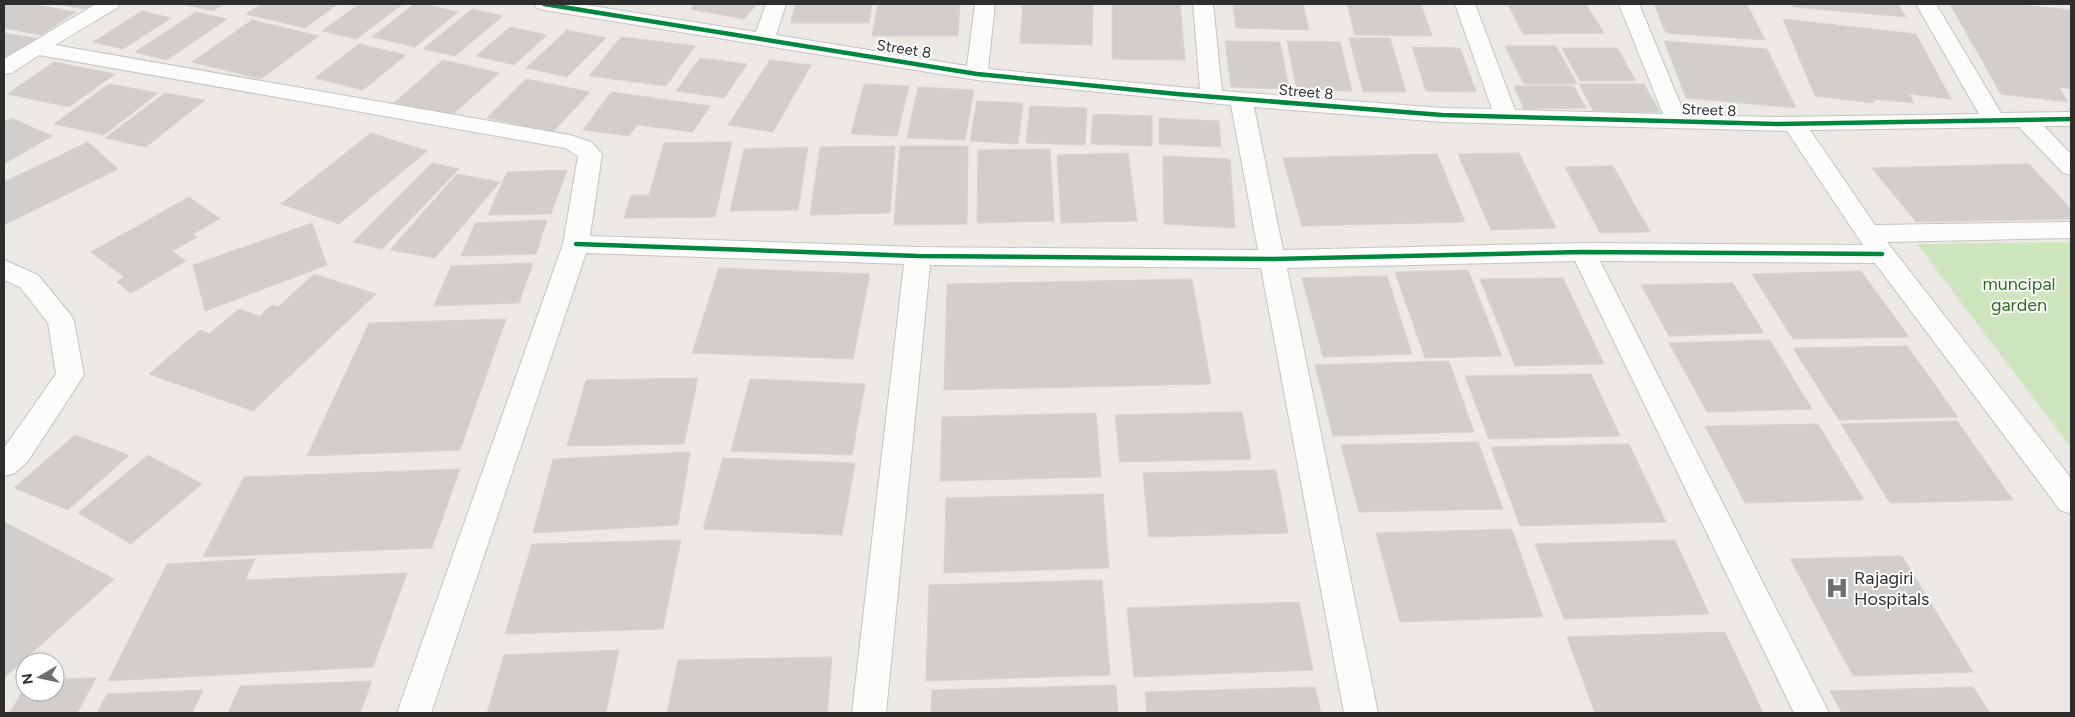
<svg xmlns="http://www.w3.org/2000/svg" width="2075" height="717" font-family="Figtree,sans-serif">
	<rect width="100%" height="100%" fill="#ece8e4"/>
	<path fill="#cee6be" d="M2071,242v206l-154,-204z"/>
	<g fill="#d1cecb" stroke="#d7d4d0">
		<path d="M4,4h27l45,8 -35,23 -37,-7z"/>
		<path d="M55,4h47l-10,6z"/>
		<path d="M181,4h43l-11,7z"/>
		<path d="M261,4h77l-33,24 -59,-14z"/>
		<path d="M359,4h44l-47,35 -34,-8z"/>
		<path d="M414,4h10l34,8 -43,35 -43,-10z"/>
		<path d="M695,4h62l-13,15 -54,-10z"/>
		<path d="M795,4h77l-3,19h-78z"/>
		<path d="M878,4h82l-2,32h-86z"/>
		<path d="M1023,4h70l-1,41 -72,-2z"/>
		<path d="M1112,4h68l5,56 -73,-1z"/>
		<path d="M1233,4h70l6,26 -73,-2z"/>
		<path d="M1347,4h74l11,32 -77,-1z"/>
		<path d="M1508,4h78l18,29 -81,1z"/>
		<path d="M1654,4h93l18,36 -99,-7z"/>
		<path d="M1792,4h106l8,13 -113,-10z"/>
		<path d="M1950,4h62l59,6v79l-12,-2 9,15 -67,-8z"/>
		<path d="M472,9l31,7 -48,40 -32,-7z"/>
		<path d="M142,11l29,7 -48,31 -30,-7z"/>
		<path d="M196,12l31,7 -60,41 -32,-8z"/>
		<path d="M1783,19l133,15 35,65 -42,-5 5,9 -42,-4 2,4 -59,-7z"/>
		<path d="M252,20l67,16 -58,43 -69,-17z"/>
		<path d="M510,27l37,8 -33,30 -38,-9z"/>
		<path d="M567,30l39,8 -39,39 -41,-9z"/>
		<path d="M4,33l36,6 -31,21 -5,-1z"/>
		<path d="M621,37l74,9 -29,40 -77,-10z"/>
		<path d="M1349,38h41l16,54h-43z"/>
		<path d="M1225,41l55,1 9,47 -58,-2z"/>
		<path d="M1287,41l53,1 12,49 -55,-1z"/>
		<path d="M1664,41l103,8 29,59 -110,-10z"/>
		<path d="M359,44l47,11 -43,35 -48,-12z"/>
		<path d="M1505,46h51l21,38h-53z"/>
		<path d="M1412,47l48,1 16,44 -50,-1z"/>
		<path d="M1562,48h55l19,33h-56z"/>
		<path d="M700,58l47,6 -23,34 -48,-7z"/>
		<path d="M443,60l56,13 -48,43 -57,-13z"/>
		<path d="M770,60l41,5 -38,67 -45,-7z"/>
		<path d="M54,62l61,12 -46,33 -62,-13z"/>
		<path d="M526,79l64,13 -37,40 -66,-14z"/>
		<path d="M109,84l49,9 -54,42 -50,-11z"/>
		<path d="M864,84l45,2 -12,50 -46,-2z"/>
		<path d="M1579,84h65l16,28h-66z"/>
		<path d="M1514,86h60l12,22 -62,1z"/>
		<path d="M918,87l56,3 -9,50 -58,-2z"/>
		<path d="M611,92l99,14 -17,26 -56,-7 -8,11 -46,-6z"/>
		<path d="M165,93l40,7 -59,47 -41,-9z"/>
		<path d="M977,101l46,2 -5,41 -48,-3z"/>
		<path d="M1030,106l57,2 -2,37 -59,-2z"/>
		<path d="M1093,114l59,2v30l-61,-2z"/>
		<path d="M11,118l41,18 -48,28v-42z"/>
		<path d="M1159,118l60,3 2,26 -62,-3z"/>
		<path d="M371,133l56,18 -88,73 -58,-20z"/>
		<path d="M88,142l30,27 -114,56v-43z"/>
		<path d="M732,142l-17,75 -91,1 7,-23h18l15,-52z"/>
		<path d="M895,146l-5,67 -80,2 10,-68z"/>
		<path d="M900,146h68l-1,78 -73,1z"/>
		<path d="M808,147l-10,63 -68,1 14,-62z"/>
		<path d="M1050,149l4,72 -77,2 1,-73z"/>
		<path d="M1128,153l9,68 -76,2 -4,-68z"/>
		<path d="M1519,153l37,75 -65,2 -33,-76z"/>
		<path d="M1437,154l28,68 -163,4 -19,-68z"/>
		<path d="M1163,156l67,3 5,69 -71,-4z"/>
		<path d="M432,163l27,6 -77,80 -29,-7z"/>
		<path d="M2029,164l42,45v10l-155,3 -44,-54z"/>
		<path d="M1613,166l37,66 -50,1 -35,-66z"/>
		<path d="M567,170l-16,44 -63,1 19,-43z"/>
		<path d="M457,174l43,8 -65,76 -45,-8z"/>
		<path d="M189,197l31,22 -27,15 4,3 -25,14 14,10 -55,32 -14,-11 7,-5 -33,-25z"/>
		<path d="M547,220l-11,34 -75,2 14,-33z"/>
		<path d="M312,223l15,42 -122,46 -12,-46z"/>
		<path d="M533,263l-14,40 -85,3 17,-40z"/>
		<path d="M719,268l151,6 -17,85 -161,-6z"/>
		<path d="M1468,270l34,86 -77,2 -30,-86z"/>
		<path d="M1861,271l48,66 -116,2 -41,-65z"/>
		<path d="M314,274l62,20 -123,117 -104,-37 51,-44 9,4 30,-25 21,7 12,-11 6,2z"/>
		<path d="M1387,276l25,78 -89,3 -21,-79z"/>
		<path d="M1563,278l41,86 -89,2 -35,-87z"/>
		<path d="M1192,279l19,105 -267,6 3,-106z"/>
		<path d="M1733,283l31,50 -95,3 -28,-51z"/>
		<path d="M506,319l-46,131 -153,6 62,-133z"/>
		<path d="M1770,340l42,69 -105,3 -38,-69z"/>
		<path d="M1907,346l51,71 -119,3 -46,-72z"/>
		<path d="M1449,361l25,71 -141,4 -18,-71z"/>
		<path d="M1591,374l29,62 -131,3 -24,-63z"/>
		<path d="M698,378l-14,66 -117,2 19,-66z"/>
		<path d="M750,379l115,5 -13,71 -121,-4z"/>
		<path d="M1242,412l9,47 -131,3 -5,-47z"/>
		<path d="M1096,413l5,64 -161,4 2,-64z"/>
		<path d="M1957,421l56,79 -123,3 -49,-79z"/>
		<path d="M1818,424l46,76 -119,3 -40,-77z"/>
		<path d="M75,435l54,20 -61,55 -54,-22z"/>
		<path d="M1478,442l25,67 -144,3 -18,-67z"/>
		<path d="M1629,444l37,78 -146,4 -29,-79z"/>
		<path d="M690,452l-12,73 -145,8 20,-74z"/>
		<path d="M148,455l54,29 -71,60 -53,-31z"/>
		<path d="M723,458l132,5 -13,72 -139,-6z"/>
		<path d="M460,469l-28,79 -229,9 41,-80z"/>
		<path d="M1276,470l12,63 -139,4 -6,-64z"/>
		<path d="M1103,494l6,74 -165,5 2,-75z"/>
		<path d="M4,522l110,57 -110,99z"/>
		<path d="M1512,529l31,88 -143,5 -24,-89z"/>
		<path d="M681,540l-18,89 -158,5 27,-90z"/>
		<path d="M1675,540l34,74 -145,5 -29,-75z"/>
		<path d="M1902,556l71,116 -120,4 -63,-117z"/>
		<path d="M255,559l-10,21 162,-7 -34,94 -265,14 59,-117z"/>
		<path d="M1102,580l8,95 -184,6 3,-96z"/>
		<path d="M1299,602l14,68 -179,7 -7,-69z"/>
		<path d="M1725,632l38,81h-168l-28,-76z"/>
		<path d="M619,650l-13,63h-119l17,-58z"/>
		<path d="M832,657l-5,56h-160l11,-53z"/>
		<path d="M96,678l-19,35h-67l15,-27v6h30v-13z"/>
		<path d="M372,681l-12,32h-132l12,-27z"/>
		<path d="M1116,685l2,28h-187l1,-23z"/>
		<path d="M1315,687l6,26h-174l-2,-21z"/>
		<path d="M1973,687l17,26h-148l-12,-22z"/>
		<path d="M203,690l-11,23h-95l10,-19z"/>
	</g>
	<g fill="none" stroke-linecap="round" stroke-linejoin="round">
		<defs>
			<g id="minor">
				<path d="M96,4h24l-3,4 -62,37 515,90 21,7 11,12 -12,82 328,11 340,3 -27,-145 -254,-25 -433,-70 -7,-2 -3,-4h46l176,28 10,-28h20l-10,31 191,31 8,-62h20l-7,65 212,20 -7,-85h20l9,87 220,17 50,1 -37,-105h20l40,106 148,4 -44,-110h20l46,111 92,2 202,-3 -63,-110h20l65,109 70,-1v14h-27l27,28v21l-8,-2 -44,-46 -209,3 65,95 196,-3v16l-184,4 184,236v36l-11,-4 -185,-247 -275,-2 229,452h-35l-219,-452 -288,7 91,445h-34l-83,-445 -331,-3 -44,448h-34l52,-449 -318,-11 -155,460h-34l166,-469 15,-88 -13,-8 -526,-93 -27,18 -8,1v-15zM1254,107l188,15 345,9 76,114 -280,-2 -300,7z"/>
				<path d="M4,260l34,15 32,39 4,7 10,54 -56,86 -13,12 -11,3v-28l52,-74 -8,-51 -28,-36 -16,-7z"/>
			</g>
		</defs>
		<use href="#minor" stroke="#c5c4c5" stroke-width="2"/>
		<use href="#minor" fill="#fcfcfb" fill-rule="evenodd"/>
		<defs>
			<g id="cycleway">
				<path d="M544,4l433,70 200,20 265,21 335,9 294,-5"/>
				<path d="M576,244l342,12 355,3 310,-7 299,2"/>
			</g>
		</defs>
		<use href="#cycleway" stroke="#fff" stroke-width="7"/>
		<use href="#cycleway" stroke="#00873e" stroke-width="4.5"/>
	</g>
	<defs>
		<symbol id="hospital-bare" viewBox="-9 -9 18 18"><path d="M-5-5h3v3.5h4V-5h3V5h-3V1.5h-4V5h-3Z" fill="#706f6e" stroke="#fff" stroke-width="2.5" paint-order="stroke"/></symbol>
	</defs>
	<g fill-rule="evenodd">
		<use href="#hospital-bare" x="1821" y="572" width="32" height="32"/>
	</g>
	<g text-anchor="middle" stroke-width="4" stroke-linejoin="round" paint-order="stroke">
		<g font-size="15" fill="#2e2e2e" stroke="#fff">
			<text transform="translate(904 49) rotate(9)" y="5">Street 8</text>
			<text transform="translate(1306 92) rotate(5)" y="5">Street 8</text>
			<text transform="translate(1709 110) rotate(2)" y="5">Street 8</text>
		</g>
		<g font-size="18" fill="#2c6e1b" stroke="#fff">
			<text x="2019" y="290">muncipal<tspan x="2019" dy="21">garden</tspan></text>
		</g>
		<g font-size="18" fill="#2e2e2e" stroke="#fff" text-anchor="start">
			<text x="1854" y="584">Rajagiri<tspan x="1854" dy="21">Hospitals</tspan></text>
		</g>
	</g>
	<rect width="2075" height="717" fill="none" stroke="#2e2e2e" stroke-width="10"/>
	<g transform="translate(40 677) rotate(261)"><circle r="24" fill="#ffffff" stroke="#ababab"/>
	<path d="M0-4L9 19L0 12L-9 19Z" fill="#706f6e"/>
	<text y="-8" font-size="14" font-weight="bold" text-anchor="middle" fill="#2e2e2e">N</text>
	</g>
</svg>
